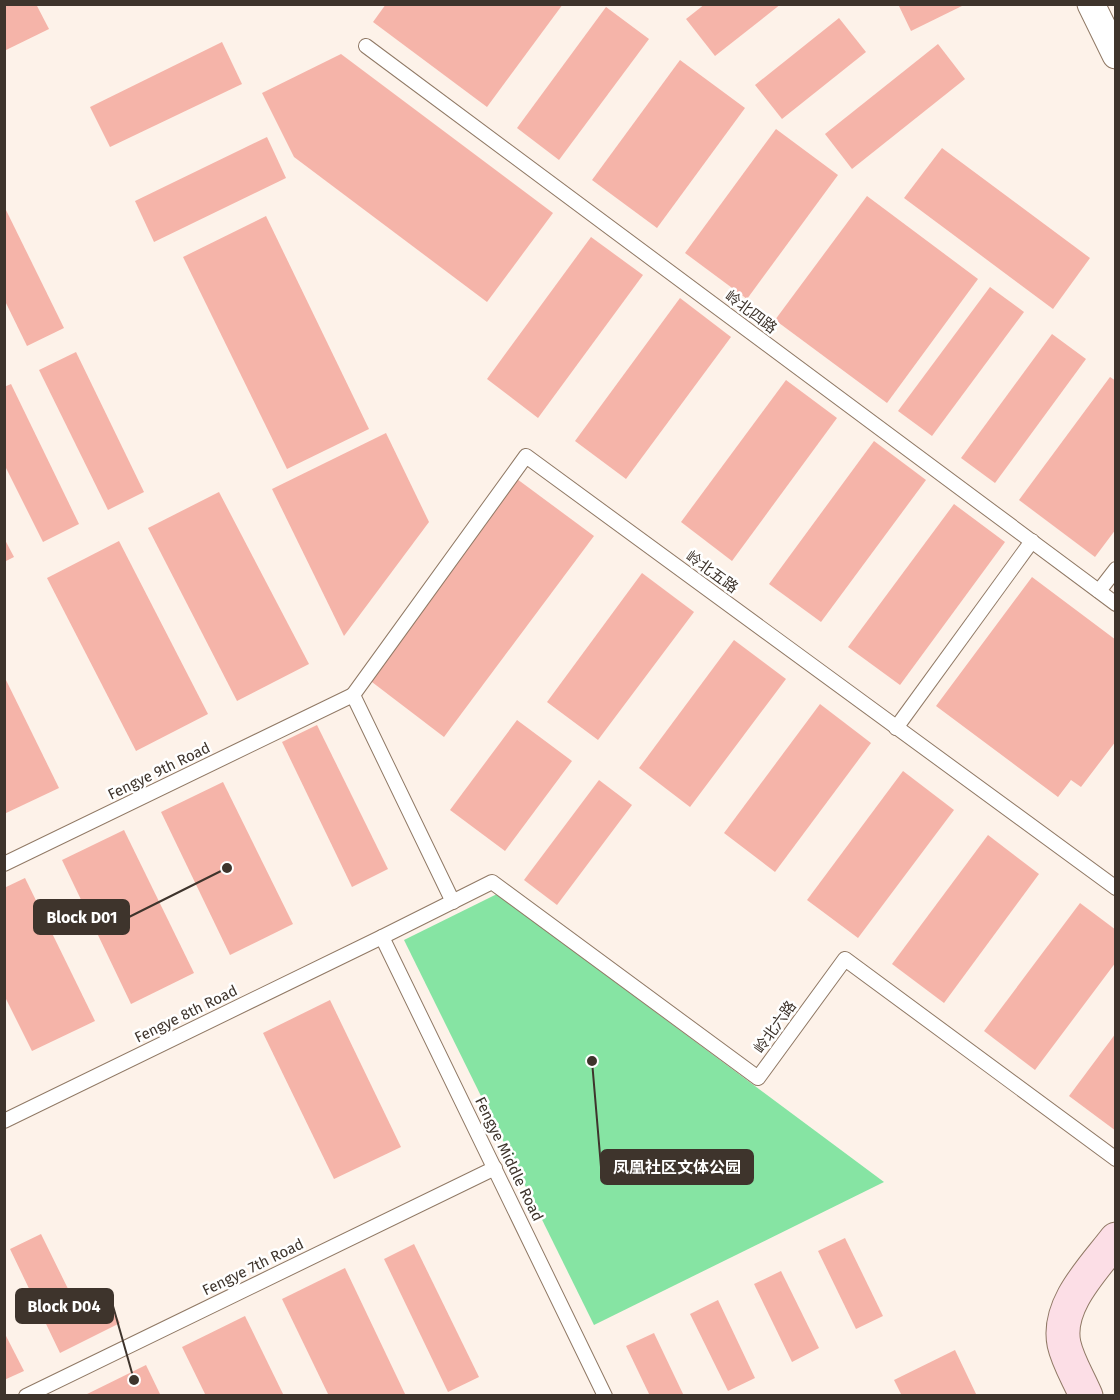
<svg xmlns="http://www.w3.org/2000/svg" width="1120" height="1400" font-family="'Fira Sans','Noto Sans SC',sans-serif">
	<rect width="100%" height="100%" fill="#fdf2e9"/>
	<path fill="#86e4a3" d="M497,894l387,288 -290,143 -190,-385z"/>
	<g fill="#f5b4a9">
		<path d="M4,4h32l13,25 -45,22z"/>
		<path d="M386,4h177l-76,103 -114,-85z"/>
		<path d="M705,4h76l-66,52 -29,-37z"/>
		<path d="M898,4h68l-55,27z"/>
		<path d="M606,7l43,32 -90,121 -42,-32z"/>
		<path d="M839,18l27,34 -84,67 -27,-34z"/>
		<path d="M222,42l20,42 -132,63 -20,-40z"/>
		<path d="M938,44l27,35 -113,90 -27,-35z"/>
		<path d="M341,54l212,159 -66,89 -193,-145 -32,-64z"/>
		<path d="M680,60l65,48 -88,120 -65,-48z"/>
		<path d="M776,129l62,46 -91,124 -62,-46z"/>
		<path d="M267,137l19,41 -132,64 -19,-41z"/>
		<path d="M942,148l148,110 -37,51 -149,-111z"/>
		<path d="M867,196l111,83 -91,124 -112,-83z"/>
		<path d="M4,206l60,122 -37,18 -23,-47z"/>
		<path d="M266,216l103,213 -82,40 -104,-212z"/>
		<path d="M591,237l52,38 -105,143 -51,-39z"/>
		<path d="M990,287l34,25 -92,124 -34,-25z"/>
		<path d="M680,298l51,39 -105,142 -51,-38z"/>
		<path d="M1052,334l34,25 -91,124 -34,-25z"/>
		<path d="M76,352l68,140 -36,18 -69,-140z"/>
		<path d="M1110,377l6,4v148l-21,28 -76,-57z"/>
		<path d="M786,380l51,38 -105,143 -51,-39z"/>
		<path d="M11,384l68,140 -36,18 -39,-78v-77z"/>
		<path d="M386,433l43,89 -85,114 -72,-147z"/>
		<path d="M874,441l52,39 -105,142 -52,-38z"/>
		<path d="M517,479l77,57 -150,201 -76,-58z"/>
		<path d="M219,492l90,172 -72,37 -89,-173z"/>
		<path d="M954,504l51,38 -105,143 -52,-38z"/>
		<path d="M4,538l10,19 -10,5z"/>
		<path d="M119,541l89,173 -72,37 -89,-173z"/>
		<path d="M642,573l52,39 -96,128 -51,-38z"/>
		<path d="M1032,577l84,63v101l-35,46 -10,-7 -13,17 -122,-91z"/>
		<path d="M734,640l52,39 -96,128 -51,-39z"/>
		<path d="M4,676l55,112 -55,26z"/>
		<path d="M820,704l51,39 -96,129 -51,-39z"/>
		<path d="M517,720l55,41 -67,90 -55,-41z"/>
		<path d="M317,725l71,144 -36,18 -70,-145z"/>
		<path d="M903,771l51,39 -96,128 -51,-38z"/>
		<path d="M599,780l33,25 -75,100 -33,-25z"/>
		<path d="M223,782l70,142 -63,31 -69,-143z"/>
		<path d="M124,830l70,143 -63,31 -69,-144z"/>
		<path d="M988,835l51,39 -95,129 -52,-39z"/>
		<path d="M25,878l70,143 -63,30 -28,-56v-107z"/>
		<path d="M1080,903l36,27v32l-81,108 -51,-39z"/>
		<path d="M330,1000l71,147 -67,32 -71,-146z"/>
		<path d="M1116,1033v98l-47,-35z"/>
		<path d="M41,1234l34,69 28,-14 17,34 -60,30 -50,-104z"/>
		<path d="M845,1238l38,78 -27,13 -38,-78z"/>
		<path d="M414,1244l65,133 -31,15 -64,-133z"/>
		<path d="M345,1268l61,128h-77l-47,-97z"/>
		<path d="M781,1271l38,77 -27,14 -38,-78z"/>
		<path d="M718,1300l37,78 -27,13 -38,-77z"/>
		<path d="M245,1316l39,80h-78l-24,-49z"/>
		<path d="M4,1332l20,39 -20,9z"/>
		<path d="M654,1333l30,63h-34l-24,-50z"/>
		<path d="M955,1350l22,46h-75l-8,-16z"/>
		<path d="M146,1365l15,31h-78z"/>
	</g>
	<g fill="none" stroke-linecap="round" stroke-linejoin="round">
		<defs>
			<g id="lane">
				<path d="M366,46l750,558"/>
				<path d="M1099,591l17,-22"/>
				<path d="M353,695l173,-239 590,432"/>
				<path d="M896,728l136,-187"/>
				<path d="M4,864l349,-169 100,207"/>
				<path d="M382,937l223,459"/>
				<path d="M4,1121l378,-184 110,-55 266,196 87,-119 271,200"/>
				<path d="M26,1396l469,-228"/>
			</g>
			<path id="street" d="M1091,4l25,51"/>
			<path id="secondary" d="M1086,1396c-7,-17 -18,-34 -22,-52 -8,-39 30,-76 52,-105"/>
		</defs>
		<use href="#lane" stroke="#907965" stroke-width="16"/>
		<use href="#street" stroke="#907965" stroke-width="29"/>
		<use href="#secondary" stroke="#907965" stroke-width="35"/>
		<use href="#lane" stroke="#fff" stroke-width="14"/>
		<use href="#street" stroke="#fff" stroke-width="27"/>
		<use href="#secondary" stroke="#fcdee6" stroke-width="33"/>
	</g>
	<g text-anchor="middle" stroke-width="5" stroke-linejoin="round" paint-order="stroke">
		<g font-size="15" fill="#3e342c" stroke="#fff">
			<text transform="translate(751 312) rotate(37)" y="5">岭北四路</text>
			<text transform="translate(712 572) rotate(36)" y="5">岭北五路</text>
			<text transform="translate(159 771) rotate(-26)" y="5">Fengye 9th Road</text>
			<text transform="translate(186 1014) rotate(-26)" y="5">Fengye 8th Road</text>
			<text transform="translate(775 1027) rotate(-54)" y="5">岭北六路</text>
			<text transform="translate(509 1159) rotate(64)" y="5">Fengye Middle Road</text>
			<text transform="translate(253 1267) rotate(-26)" y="5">Fengye 7th Road</text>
		</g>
	</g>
	<path fill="none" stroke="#3e342c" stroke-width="2" d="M227 868L129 917M592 1061L601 1167M134 1380L113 1306"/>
	<g fill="#3e342c" stroke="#fff" stroke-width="2">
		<circle cx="227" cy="868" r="6"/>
		<circle cx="592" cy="1061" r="6"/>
		<circle cx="134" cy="1380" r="6"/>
	</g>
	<g fill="#3e342c" stroke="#3e342c" stroke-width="2">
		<rect x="34" y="900" width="95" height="34" rx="6"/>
		<rect x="601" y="1150" width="152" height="34" rx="6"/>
		<rect x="16" y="1289" width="97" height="34" rx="6"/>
	</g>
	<g font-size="16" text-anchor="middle" font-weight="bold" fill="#fff">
		<text x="82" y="923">Block D01</text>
		<text x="677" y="1173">凤凰社区文体公园</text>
		<text x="64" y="1312">Block D04</text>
	</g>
	<rect width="1120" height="1400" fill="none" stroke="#3e342c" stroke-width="12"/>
</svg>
